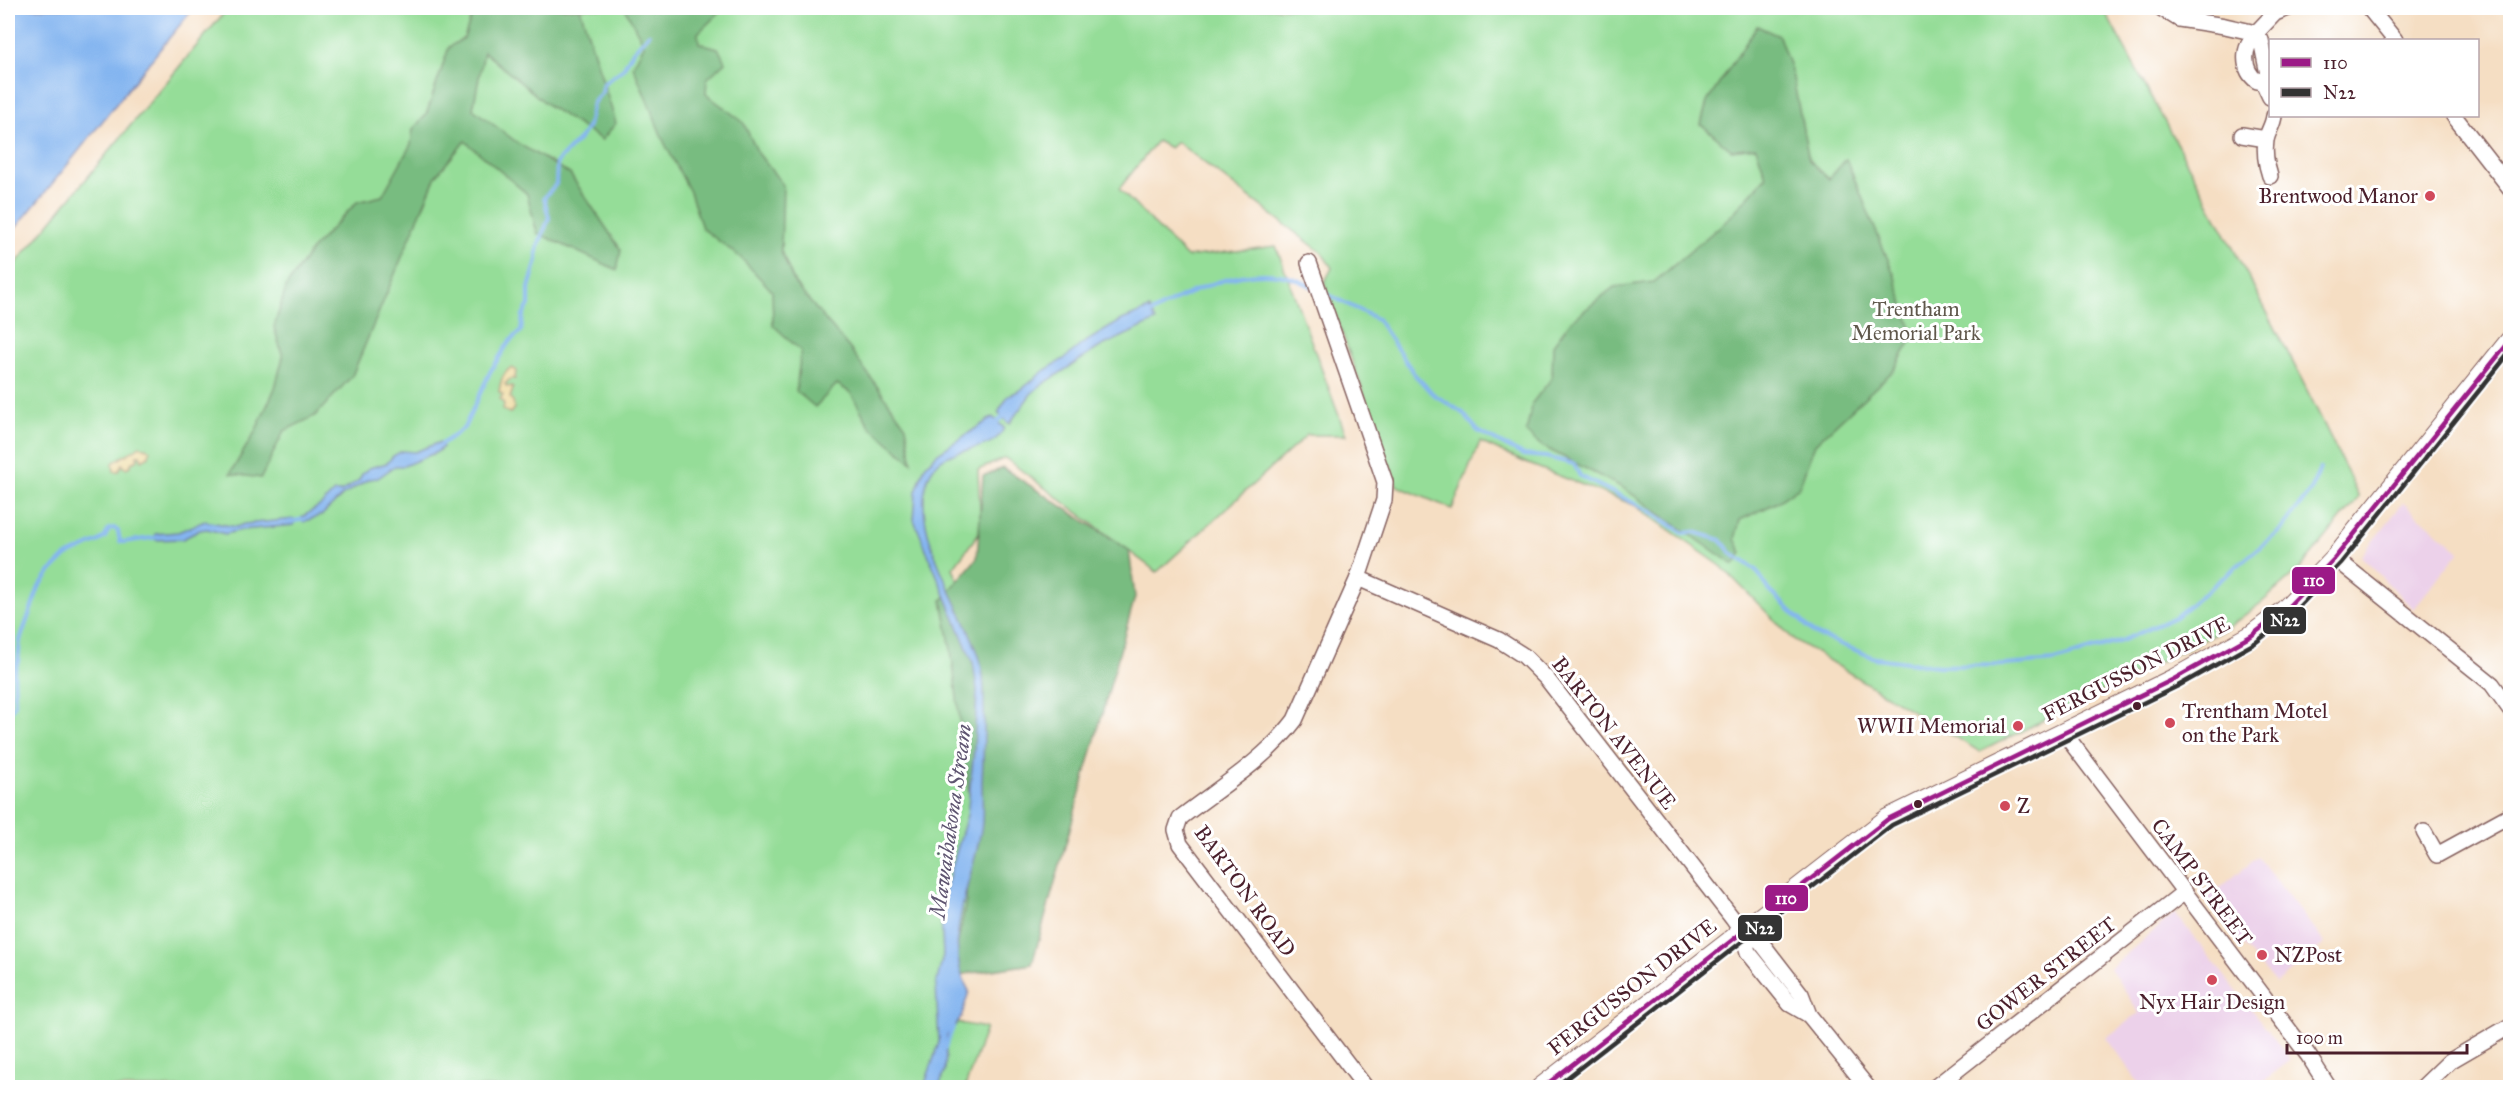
<svg xmlns="http://www.w3.org/2000/svg" width="2518" height="1095" font-family="'IM FELL Great Primer',serif">
	<rect width="100%" height="100%" fill="#fff"/>
	<filter id="ink" filterUnits="userSpaceOnUse"><feTurbulence type="fractalNoise" baseFrequency=".0167" numOctaves="2"/><feDisplacementMap in="SourceGraphic" scale="12" xChannelSelector="R" yChannelSelector="G"/><feConvolveMatrix kernelMatrix="1 2 1 2 8 2 1 2 1" color-interpolation-filters="sRGB"/></filter>
	<filter id="wash" filterUnits="userSpaceOnUse"><feTurbulence type="fractalNoise" baseFrequency=".008" numOctaves="4" result="noise"/><feDisplacementMap in="SourceGraphic" scale="24" xChannelSelector="R" yChannelSelector="G"/><feGaussianBlur stdDeviation="1.35" result="paint"/><feColorMatrix in="noise" values="0 0 0 0 0 0 0 0 0 0 0 0 0 0 0 0 0 1.4 0 .05"/><feComposite in="paint" operator="in"/></filter>
	<g filter="url(#wash)">
		<rect width="100%" height="100%" fill="#f5dec3"/>
		<g fill="#ecd1ea">
			<path d="M2403,503l57,48 -47,58 -52,-53z"/>
			<path d="M2258,857l67,86 -49,41 -71,-84z"/>
			<path d="M2175,913l116,147 -36,27h-113l-36,-49 33,-25 -29,-45z"/>
		</g>
		<path fill="#95dd98" stroke="#707e62" stroke-width="1.5" d="M228,8h1875c87,162 178,322 256,489l-59,72 -39,34 -34,25 -247,124 -187,-113 -72,-73 -87,-61 -108,-42 -46,-21 -28,67 -55,-23 -73,-203 8,-15 -10,-15 -145,-111 -7,6 -13,-7 -38,48 68,68 89,-11 70,189h-39l-150,137 -152,-114 -27,12 3,60 -28,38 38,99 -32,308v48l27,5 -21,59 -957,1v-815z"/>
		<g fill="#78bc80" stroke="#616e56" stroke-width="1.5">
			<path d="M472,8h108l36,115 -14,17 -52,-33 -66,-55 -11,57 46,35 51,30 51,76 -4,20 -80,-37 -10,-39 -62,-53 -29,35 -84,200 -37,40 -31,15 -23,47 -31,-4 25,-42 20,-44 8,-31 -9,-30 13,-42 24,-35 46,-48 25,-6 29,-52 2,-15 13,-14 23,-68 15,-9 8,-23z"/>
			<path d="M625,8h96l1,2 -24,23 1,10 19,5 7,14 -18,17 -1,15 37,28 15,31 25,32 -2,66 14,33 55,65 56,77 6,36 -42,-35 -19,-34 -14,-9 -22,23 -19,-16 5,-40 -28,-26 -1,-34 -31,-33 -39,-30 -12,-36 -26,-50 -31,-76 11,-21z"/>
			<path d="M1757,26l22,10 13,37 17,87 20,19 17,-20 48,115 20,62 -20,34 -79,74 -16,43 -23,16 -36,17 -5,19 7,14 -8,12 -111,-77 -81,-42 -16,-13 6,-30 20,-25 1,-33 17,-23 44,-35 40,-5 72,-61 40,-44 -10,-30 -25,3 -30,-26 6,-22z"/>
			<path d="M1003,468l126,82 6,47 -103,367 -81,12 15,-74 4,-100 -19,-152 -9,-50 35,-42 6,-82z"/>
		</g>
		<g fill="#eeda9e" stroke="#9c7c64" stroke-width="1.5">
			<path d="M511,368l5,2 -1,9h-5l-5,5 2,3 5,-1 1,3 -3,9 3,3 1,8 -4,4 -7,-3 1,-6 -4,-5 3,-4 -4,-3c1,-8 4,-20 12,-24z"/>
			<path d="M140,446l10,4 -1,6 -7,4 -2,-5h-3l1,5 -7,3v3l-6,2 -3,-4 -3,7h-5l-1,-8c9,-7 18,-10 27,-17z"/>
		</g>
		<g fill="#84b5f0" stroke="#676a8e" stroke-width="1.5">
			<path d="M11,8h183c-63,75 -122,154 -186,229v-223z"/>
			<path d="M1149,309l7,12 -56,26 -60,39 -9,8 -22,30 -11,-11 10,-17 14,-7 23,-19 19,-11 18,-15 40,-24z"/>
			<path d="M993,417l11,11c-15,34 -70,7 -79,62 -9,51 38,118 54,166 5,16 5,33 5,50 1,26 -1,51 -2,76 0,14 1,27 0,41 -6,53 -43,117 -13,168l-8,27 -14,18 -2,34 -6,17h-15l15,-45 -3,-57 7,-30 -2,-40 3,-21 23,-79 7,-65 3,-60 -4,-27 -59,-143 2,-29 9,-25 13,-13z"/>
			<path d="M440,442l3,5 -6,5 -33,14h-9l-17,12 -9,1 -26,16 -21,20 -19,7 -1,-5 19,-12 13,-13h7l18,-12 3,-6 7,-6 18,-5 6,-7 9,-5 13,1z"/>
			<path d="M294,519v6l-52,5 -17,4 -18,-5 -7,1 -17,9 -27,1 -1,-6 23,-2 27,-11 31,6 8,-3z"/>
		</g>
		<g fill="none" stroke-linecap="round" stroke-linejoin="round">
			<g stroke="#84b5f0" stroke-width="4">
				<path d="M1325,293l52,26 38,56 18,19 30,19 15,18 45,24 23,2 28,7 6,12 70,35 33,22 11,-1 27,8 10,13 25,17 14,21 45,43 60,24 64,8 66,-1 50,-4 66,-20 54,-24 106,-87 31,-41 8,-21"/>
				<path d="M1148,315c40,-23 96,-52 144,-37 7,2 14,6 21,9"/>
				<path d="M994,425l12,-11"/>
				<path d="M439,446l25,-18 26,-56 19,-30 12,-11 2,-16 6,-10v-17l8,-28v-11l12,-31 -5,-20 12,-14 1,-22 24,-25 7,-11 5,-23 9,-11 1,-8 20,-15 10,-18 16,-17"/>
				<path d="M289,522l16,-3"/>
				<path d="M8,715l7,-11 -1,-31 4,-12 2,-21 19,-53 11,-15 16,-16 33,-15 6,-4 4,-8 5,-1 4,3 2,10 3,1 36,-5"/>
				<path d="M945,1048l8,-21"/>
			</g>
		</g>
	</g>
	<g filter="url(#ink)">
		<g fill="none" stroke-linecap="round" stroke-linejoin="round">
			<defs>
				<g id="minor">
					<path d="M2161,8l18,11 46,7 31,7"/>
					<path d="M2369,8l26,32"/>
					<path d="M2256,36c-14,11 -14,34 1,45l7,-2 4,-5 -7,-34 -5,-4v-3l19,-20 13,-5"/>
					<path d="M2262,80l8,17"/>
					<path d="M2454,116l56,72"/>
					<path d="M2242,135l24,4"/>
					<path d="M2270,176c-4,-12 -6,-23 -4,-36 2,-9 7,-15 8,-24"/>
					<path d="M1309,263l76,219 -1,18 -26,78 141,62 25,16 23,23 186,240 9,13 6,20 42,52 19,11"/>
					<path d="M2335,558l157,126 18,25"/>
					<path d="M1358,578l-63,142c-30,40 -75,67 -115,98l-4,12 4,14 186,244"/>
					<path d="M2064,733l244,322 21,33"/>
					<path d="M2424,832l13,23 73,-40"/>
					<path d="M1742,932l18,9 41,53 8,21 59,73"/>
					<path d="M1934,1088l249,-195"/>
					<path d="M2422,1088l28,-27 60,-35"/>
				</g>
				<path id="major" d="M1541,1088l347,-269 286,-140 77,-43 34,-26 50,-52 175,-217"/>
			</defs>
			<use href="#minor" stroke="#866260" stroke-width="18"/>
			<use href="#major" stroke="#866260" stroke-width="22"/>
			<use href="#minor" stroke="#fff" stroke-width="15"/>
			<use href="#major" stroke="#fff" stroke-width="20"/>
			<defs>
				<path id="bus-1" d="M1542,1088l346,-269 286,-140 77,-43 34,-26 50,-52 175,-217"/>
				<path id="bus-2" d="M1554,1088l338,-263 286,-139 77,-43 35,-27 51,-53 169,-211"/>
			</defs>
			<use href="#bus-1" stroke="#fff" stroke-width="9"/>
			<use href="#bus-2" stroke="#fff" stroke-width="9"/>
			<use href="#bus-1" stroke="#9c1a87" stroke-width="4.5"/>
			<use href="#bus-2" stroke="#333" stroke-width="4.5"/>
		</g>
	</g>
	<g fill="#d1495b" stroke="#fff" stroke-width="2">
		<circle cx="2430" cy="196" r="6"/>
		<circle cx="2170" cy="723" r="6"/>
		<circle cx="2018" cy="726" r="6"/>
		<circle cx="2005" cy="806" r="6"/>
		<circle cx="2262" cy="955" r="6"/>
		<circle cx="2212" cy="980" r="6"/>
	</g>
	<g fill="#4a1f2b" stroke="#fff" stroke-width="2">
		<circle cx="2137" cy="706" r="5"/>
		<circle cx="1918" cy="804" r="5"/>
	</g>
	<g text-anchor="middle" stroke-width="6" stroke-linejoin="round" paint-order="stroke">
		<g font-size="21" fill="#4a1f2b" stroke="#fff" text-anchor="start">
			<text x="2418" y="203" text-anchor="end">Brentwood Manor</text>
			<text x="2182" y="718">Trentham Motel<tspan x="2182" dy="24">on the Park</tspan></text>
			<text x="2006" y="733" text-anchor="end">WWII Memorial</text>
			<text x="2017" y="813">Z</text>
			<text x="2274" y="962">NZPost</text>
			<text x="2212" y="1009" text-anchor="middle">Nyx Hair Design</text>
		</g>
		<g font-size="21" fill="#60584c" stroke="#fff">
			<text x="1916" y="316">Trentham<tspan x="1916" dy="24">Memorial Park</tspan></text>
		</g>
		<g font-size="21" fill="#4a1f2b" stroke="#fff">
			<text transform="translate(2136 669) rotate(-27)" y="7">FERGUSSON DRIVE</text>
			<text transform="translate(1614 733) rotate(52)" y="7">BARTON AVENUE</text>
			<text transform="translate(2202 882) rotate(53)" y="7">CAMP STREET</text>
			<text transform="translate(1245 891) rotate(54)" y="7">BARTON ROAD</text>
			<text transform="translate(2046 974) rotate(-38)" y="7">GOWER STREET</text>
			<text transform="translate(1632 987) rotate(-38)" y="7">FERGUSSON DRIVE</text>
		</g>
		<g font-size="22" font-style="italic" fill="#5e5470" stroke="#fff">
			<text transform="translate(950 821) rotate(-82)" y="8">Mawaihakona Stream</text>
		</g>
	</g>
	<g stroke="#fff" stroke-width="2">
		<rect x="2291" y="566" width="45" height="29" rx="6" fill="#9c1a87"/>
		<rect x="2262" y="606" width="45" height="29" rx="6" fill="#333"/>
		<rect x="1764" y="884" width="45" height="28" rx="6" fill="#9c1a87"/>
		<rect x="1737" y="914" width="46" height="28" rx="6" fill="#333"/>
	</g>
	<g font-size="16" text-anchor="middle" font-weight="bold" fill="#fff">
		<text x="2314" y="586">110</text>
		<text x="2285" y="626">N22</text>
		<text x="1786" y="904">110</text>
		<text x="1760" y="934">N22</text>
	</g>
	<rect width="2518" height="1095" fill="none" stroke="#fff" stroke-width="30"/>
	<rect x="2269" y="39" width="210" height="78" fill="#ffffff" stroke="#b7a5aa" stroke-width="1.5"/>
	<rect x="2281" y="58" width="30" height="9" fill="#9c1a87" stroke="#b7a5aa" stroke-width="1.5"/>
	<text x="2323" y="69" font-size="18" fill="#4a1f2b">110</text>
	<rect x="2281" y="88" width="30" height="9" fill="#333333" stroke="#b7a5aa" stroke-width="1.5"/>
	<text x="2323" y="99" font-size="18" fill="#4a1f2b">N22</text>
	<path d="M2287 1044v9h180v-9" fill="none" stroke="#4a1f2b" stroke-width="3"/>
	<text x="2296" y="1044" font-size="18" fill="#4a1f2b" stroke="#ffffff" stroke-width="4.5" paint-order="stroke">100 m</text>
</svg>
